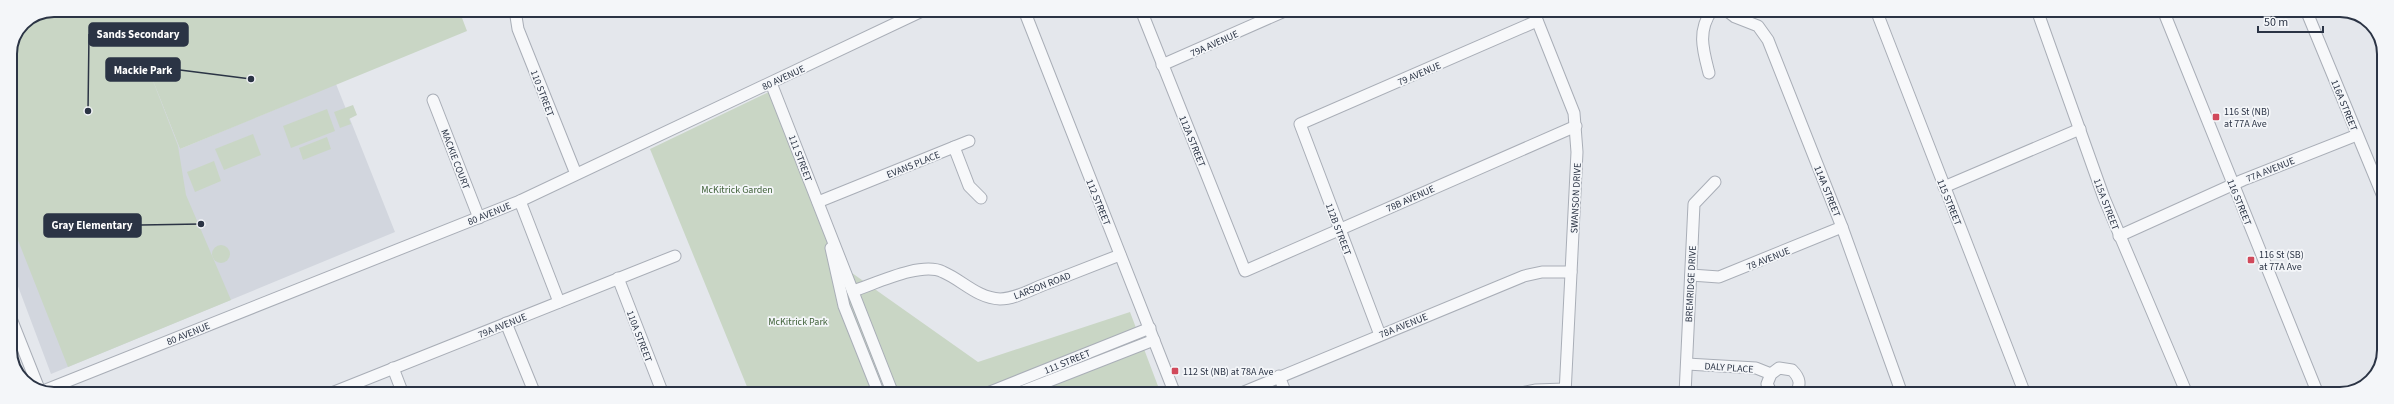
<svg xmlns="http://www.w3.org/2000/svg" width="2394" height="404" font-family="'Source Sans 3',sans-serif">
	<rect width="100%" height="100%" fill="#e4e7ec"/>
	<path fill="#d2d6de" d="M54,10h71l55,139 156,-65 59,148 -344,142 -41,-109v-211l13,-31z"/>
	<g fill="#c9d6c5">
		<path d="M54,10h405l8,21 -287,118 -34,-86 32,83 8,49 45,105 -163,67 -58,-147v-166l13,-31z"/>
		<path d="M771,91l81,182 126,89 152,-50 31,82h-411l-100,-245z"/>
		<path d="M353,105l4,10 -8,4 2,5 -11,4 -6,-16z"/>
		<path d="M327,109l8,22 -44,17 -8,-22z"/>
		<path d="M253,134l8,21 -37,15 -9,-21z"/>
		<path d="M327,137l4,12 -28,11 -4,-12z"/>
		<path d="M214,161l7,20 -26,11 -8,-20z"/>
		<circle cx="221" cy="254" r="9"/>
	</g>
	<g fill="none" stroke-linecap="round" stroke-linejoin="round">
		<defs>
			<g id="minor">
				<path d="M515,10l3,19 58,145"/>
				<path d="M1024,10l151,384"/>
				<path d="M1141,10l104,261 331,-145"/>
				<path d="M1533,10l41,103 3,39 -12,242"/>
				<path d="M1726,10l9,7 23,9 10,14 74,187 60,167"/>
				<path d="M1876,10l149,384"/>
				<path d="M2037,10l67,188 83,196"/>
				<path d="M2163,10l155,384"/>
				<path d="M2306,10l78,189"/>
				<path d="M1162,65l125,-55"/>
				<path d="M1709,73c-6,-23 -12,-42 3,-63"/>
				<path d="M771,83l122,311"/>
				<path d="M433,100l46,118"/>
				<path d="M954,147l15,-6"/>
				<path d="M1944,187l136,-58"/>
				<path d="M520,201l39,101"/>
				<path d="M818,202l136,-55 15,39 12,12"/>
				<path d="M2119,236l124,-56 114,-45"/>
				<path d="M831,248l13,58 35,88"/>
				<path d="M1691,275l28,2 123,-50"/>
				<path d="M618,278l45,116"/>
				<path d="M853,291c22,-7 68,-30 90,-19 19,8 34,26 57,27 15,0 30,-9 43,-14 26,-10 52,-20 77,-30"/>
				<path d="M10,316l29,73"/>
				<path d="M506,323l29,71"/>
				<path d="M1380,335l-80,-211 237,-103"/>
				<path d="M1687,364l69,4 15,6"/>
				<path d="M393,368l10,26"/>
				<path d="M1279,376l7,18"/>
				<path d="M43,391l477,-190 404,-191"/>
				<path d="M329,394l346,-138"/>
				<path d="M985,394l165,-66"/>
				<path d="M1016,394l138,-54"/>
				<path d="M1239,394l285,-118 18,-4h29"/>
				<path d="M1517,394l18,-4 30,-1"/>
				<path d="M1685,394l9,-190 21,-22"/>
				<path d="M1772,394l-5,-10 4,-10 8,-6 13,2c8,8 9,14 4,24"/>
			</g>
		</defs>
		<use href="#minor" stroke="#a9aeb7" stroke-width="13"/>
		<use href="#minor" stroke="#f7f8fa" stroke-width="11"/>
	</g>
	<g fill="#d1495b" stroke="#f4f6f9" stroke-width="1.5">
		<rect x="2212" y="113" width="8" height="8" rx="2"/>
		<rect x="2247" y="256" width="8" height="8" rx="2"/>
		<rect x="1171" y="367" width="8" height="8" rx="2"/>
	</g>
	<g text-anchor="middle" stroke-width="3.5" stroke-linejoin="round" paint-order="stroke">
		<g font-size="10" fill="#2b3445" stroke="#f4f6f9">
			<text transform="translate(1214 43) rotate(-24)" y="4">79A AVENUE</text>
			<text transform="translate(1419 73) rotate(-23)" y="4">79 AVENUE</text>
			<text transform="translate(783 77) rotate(-25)" y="4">80 AVENUE</text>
			<text transform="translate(543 93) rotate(69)" y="4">110 STREET</text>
			<text transform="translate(2345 105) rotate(68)" y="4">116A STREET</text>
			<text transform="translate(1193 141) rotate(68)" y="4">112A STREET</text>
			<text transform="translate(801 158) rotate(69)" y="4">111 STREET</text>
			<text transform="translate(456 159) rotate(69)" y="4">MACKIE COURT</text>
			<text transform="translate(913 164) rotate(-22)" y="4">EVANS PLACE</text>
			<text transform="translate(2270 169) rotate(-22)" y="4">77A AVENUE</text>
			<text transform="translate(1828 191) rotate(68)" y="4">114A STREET</text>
			<text transform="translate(1410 198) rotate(-24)" y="4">78B AVENUE</text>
			<text transform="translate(1575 198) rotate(-87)" y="4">SWANSON DRIVE</text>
			<text transform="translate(1099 202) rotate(68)" y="4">112 STREET</text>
			<text transform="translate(1950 202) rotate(68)" y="4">115 STREET</text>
			<text transform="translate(2240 202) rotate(68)" y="4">116 STREET</text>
			<text transform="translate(2107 204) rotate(69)" y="4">115A STREET</text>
			<text transform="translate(489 213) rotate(-22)" y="4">80 AVENUE</text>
			<text transform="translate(1339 229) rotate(69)" y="4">112B STREET</text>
			<text transform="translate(1768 258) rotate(-22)" y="4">78 AVENUE</text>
			<text transform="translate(1690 284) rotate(-87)" y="4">BREMRIDGE DRIVE</text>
			<text transform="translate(1042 285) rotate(-21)" y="4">LARSON ROAD</text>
			<text transform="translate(502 325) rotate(-22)" y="4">79A AVENUE</text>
			<text transform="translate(1403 325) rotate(-22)" y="4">78A AVENUE</text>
			<text transform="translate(188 333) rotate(-22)" y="4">80 AVENUE</text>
			<text transform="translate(640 336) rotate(69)" y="4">110A STREET</text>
			<text transform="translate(1067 361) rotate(-22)" y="4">111 STREET</text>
			<text transform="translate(1729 367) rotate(4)" y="4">DALY PLACE</text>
		</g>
		<g font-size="10" fill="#2b3445" stroke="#f4f6f9" text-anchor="start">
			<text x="2224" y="115">116 St (NB)<tspan x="2224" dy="12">at 77A Ave</tspan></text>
			<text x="2259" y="258">116 St (SB)<tspan x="2259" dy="12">at 77A Ave</tspan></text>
			<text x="1183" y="375">112 St (NB) at 78A Ave</text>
		</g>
		<g font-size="10" fill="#3f6138" stroke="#f4f6f9">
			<text x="737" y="193">McKitrick Garden</text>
			<text x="798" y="325">McKitrick Park</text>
		</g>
	</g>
	<path d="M0 0H2394V404H0ZM54 17H2340A37 37 0 0 1 2377 54V350A37 37 0 0 1 2340 387H54A37 37 0 0 1 17 350V54A37 37 0 0 1 54 17Z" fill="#f4f6f9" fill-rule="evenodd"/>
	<path fill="none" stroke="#2b3445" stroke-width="2" d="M54 17H2340A37 37 0 0 1 2377 54V350A37 37 0 0 1 2340 387H54A37 37 0 0 1 17 350V54A37 37 0 0 1 54 17Z"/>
	<path fill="none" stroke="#2b3445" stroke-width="1.5" d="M88 111L89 34M251 79L180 70M201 224L141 225"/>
	<g fill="#2b3445" stroke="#f4f6f9" stroke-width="1.5">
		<circle cx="88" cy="111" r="4"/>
		<circle cx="251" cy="79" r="4"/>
		<circle cx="201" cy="224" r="4"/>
	</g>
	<g fill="#2b3445" stroke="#2b3445" stroke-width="1.5">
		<rect x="89" y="23" width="99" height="23" rx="4"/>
		<rect x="106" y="58" width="74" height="23" rx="4"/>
		<rect x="44" y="214" width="97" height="23" rx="4"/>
	</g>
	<g font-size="11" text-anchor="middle" font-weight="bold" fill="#fff">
		<text x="138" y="38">Sands Secondary</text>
		<text x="143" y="74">Mackie Park</text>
		<text x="92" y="229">Gray Elementary</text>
	</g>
	<path d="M2258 26v6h65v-6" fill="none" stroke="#2b3445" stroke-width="2"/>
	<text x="2264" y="26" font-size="12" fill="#2b3445" stroke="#f4f6f9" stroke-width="3" paint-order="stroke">50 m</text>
</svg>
